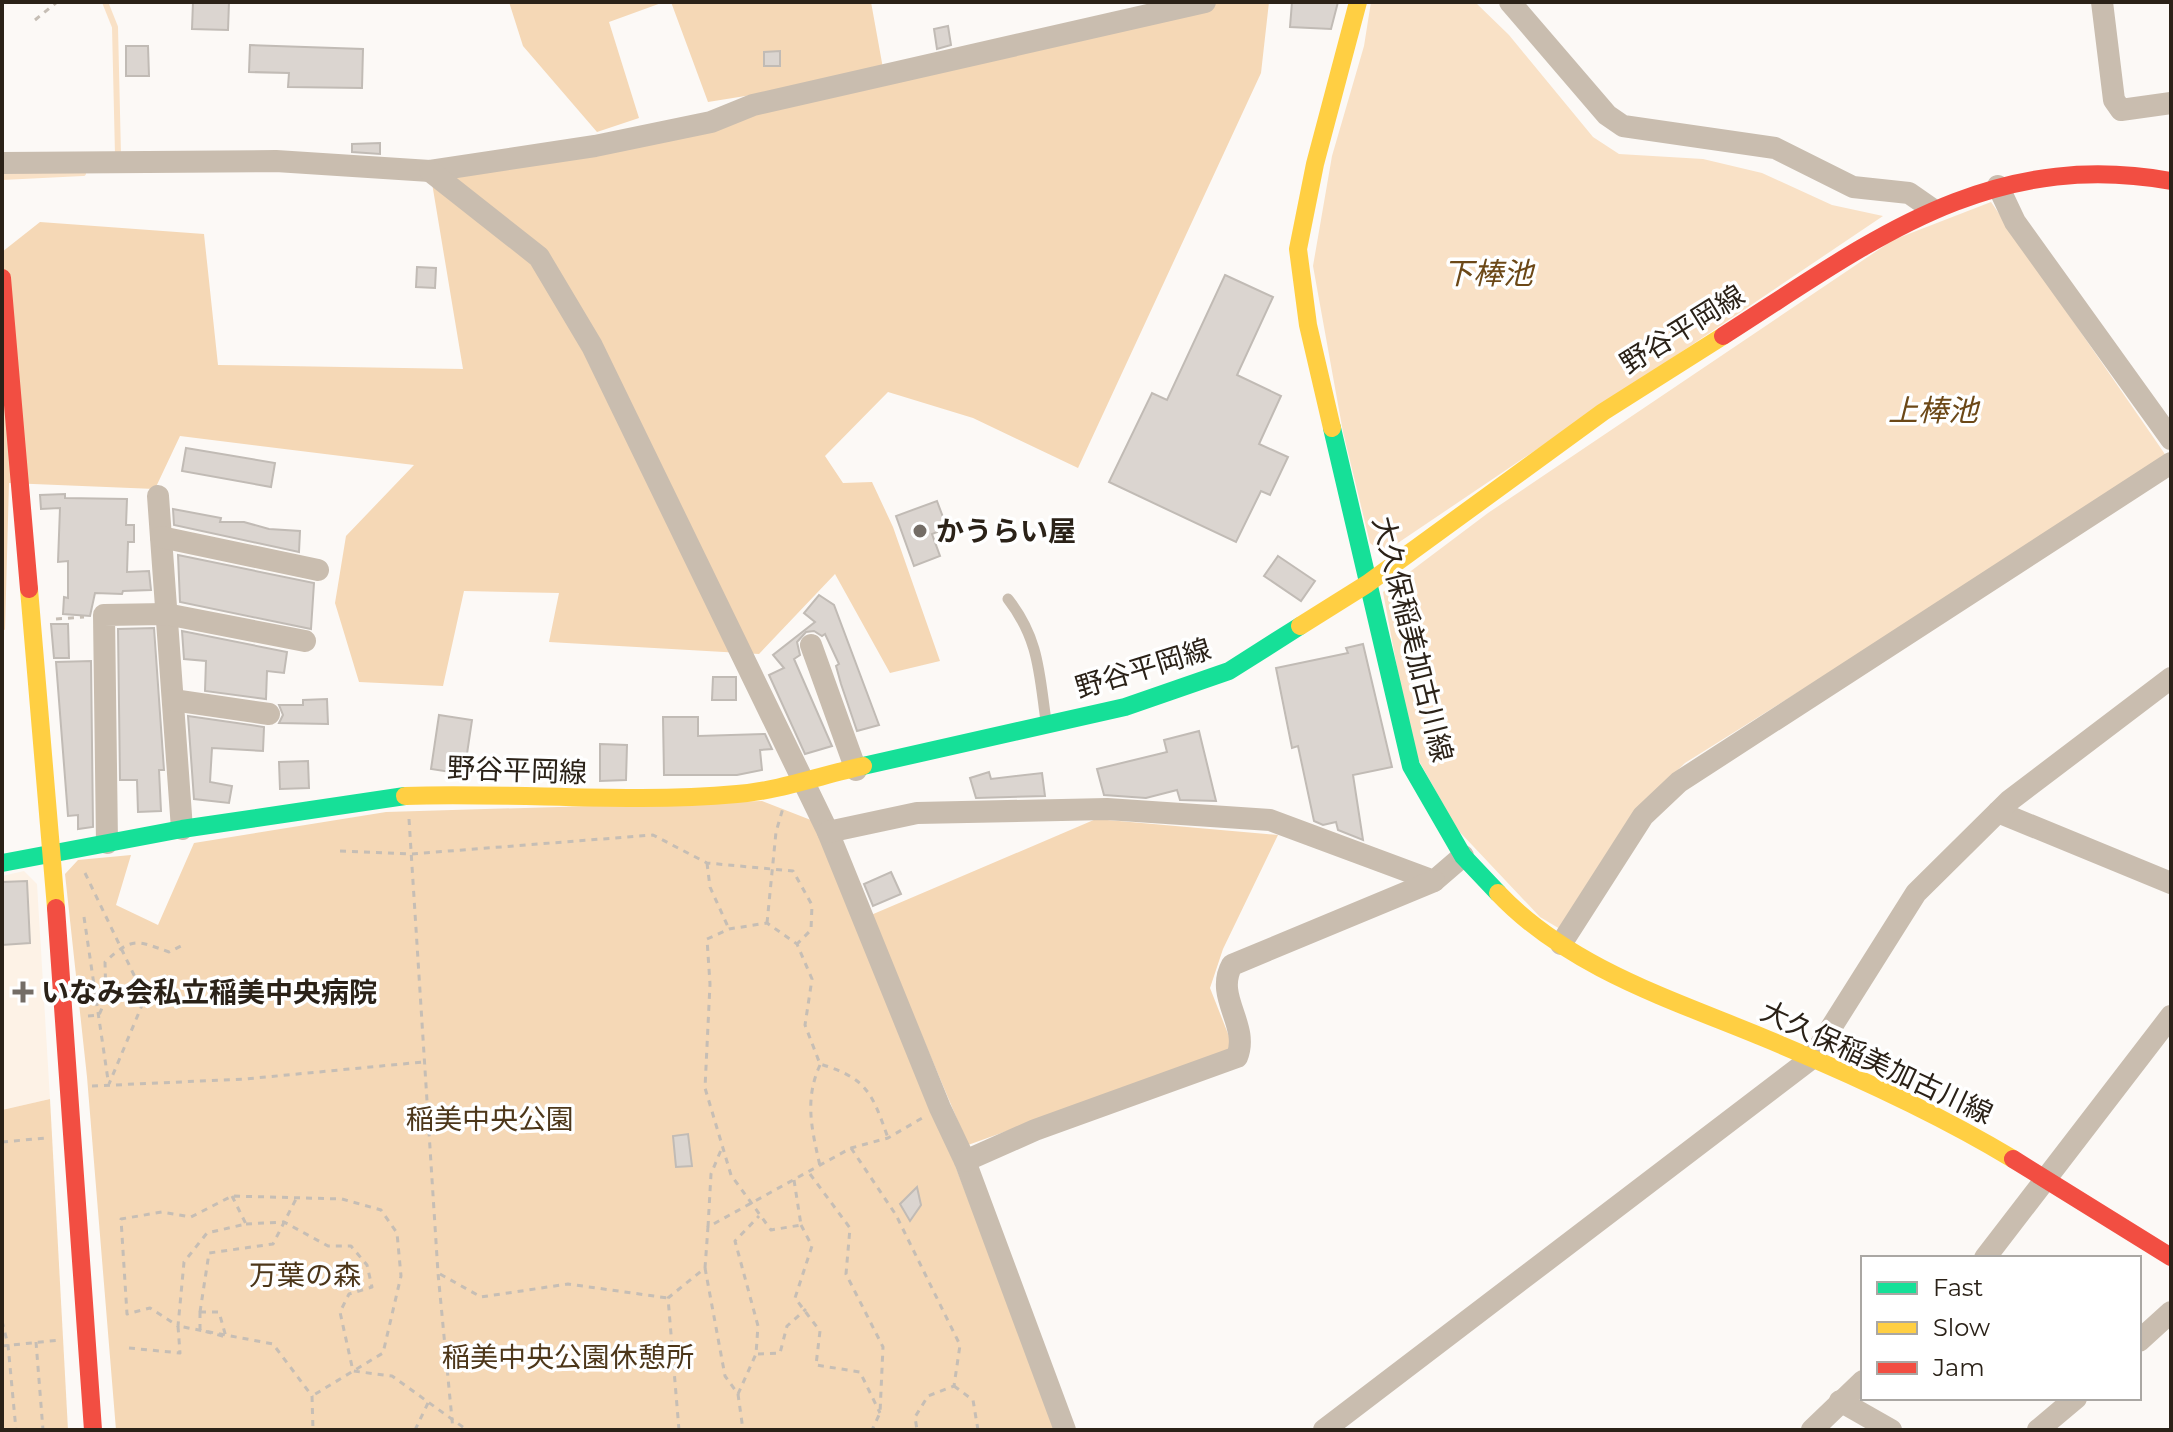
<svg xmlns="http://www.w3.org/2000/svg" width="2173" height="1432" font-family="Montserrat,'Noto Sans JP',sans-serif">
	<rect width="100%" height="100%" fill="#fcf9f6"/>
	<path fill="#fdf2e6" d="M24,871l13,13 13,215 -48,11v-234z"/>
	<g fill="#f5d8b6">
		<path d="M509,2h155l-55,20 30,96 -42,14 -74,-86z"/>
		<path d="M671,2h200l13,72 288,-72h97l-8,71 -183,395 -105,-50 -85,-26 -63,64 18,27 29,-1 21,45 47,134 -50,12 -55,-99 -76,80 -210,-12 10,-49 -95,-2 -21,95 -84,-4 -24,-79 11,-67 68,-71 -234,-29 -25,53 -146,-6 -4,147 -3,-1v-377l38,-30 164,12 14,131 245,4 -33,-198 199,-32 253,-65 -174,28z"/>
		<path d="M762,801l54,21 117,286 124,322h-941l-29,-353 -22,-203 13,-14 53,-5 -15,50 42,20 36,-82 192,-31z"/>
		<path d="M1096,819l182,16 -55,114 -13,39 24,61 -266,96 -97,-230z"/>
		<path d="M50,1099l18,331h-66v-320z"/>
	</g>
	<g fill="#f9e1c6">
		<path d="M1371,2h104l34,33 84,102 26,17 84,5 59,14 70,32 51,11 -500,337 -13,-10 -27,-111 -30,-166 19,-110 32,-110z"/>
		<path d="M1991,202l178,258 -484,303 -48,46 -77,120 -20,-12 -84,-89 -44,-80 -29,-156 105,-79 405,-273z"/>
	</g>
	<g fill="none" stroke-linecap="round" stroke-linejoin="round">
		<g stroke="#f9e1c6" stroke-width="6">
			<path d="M105,2l10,25 3,128"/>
			<path d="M2,177l81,-4"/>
		</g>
	</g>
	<g fill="#dbd5d0" stroke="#c1bbb5" stroke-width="2">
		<path d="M193,2h36l-1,28 -36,-1z"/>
		<path d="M1292,2h46l-7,27 -41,-2z"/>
		<path d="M948,26l3,19 -14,4 -3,-20z"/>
		<path d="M250,45l113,4 -1,39 -74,-1 1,-14 -40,-1z"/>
		<path d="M126,46h22l1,30h-23z"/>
		<path d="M780,51v15h-16v-14z"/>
		<path d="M380,143v11l-28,-2v-8z"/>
		<path d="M417,267l19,1 -1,20 -19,-1z"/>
		<path d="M1225,275l48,22 -36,78 44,21 -22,48 29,13 -18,38 -9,-4 -25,51 -127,-60 43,-89 15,7z"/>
		<path d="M186,448l89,15 -4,24 -89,-16z"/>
		<path d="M65,494v4l62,1 -1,26h8v17h-6l-1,30 22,-1 2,19 -28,1 -1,3 -27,-1 -5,23 -27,-2 1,-17 4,1v-37l-10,1 2,-54 -19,1 -1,-14z"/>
		<path d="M937,501l10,27 -15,6 8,22 -26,10 -18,-50z"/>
		<path d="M173,509l48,9 -1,4h24l25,7 31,2 -1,21 -125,-27z"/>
		<path d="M178,555l136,28 -3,46 -131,-27z"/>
		<path d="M1278,556l37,25 -14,20 -37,-25z"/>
		<path d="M819,595l15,10 45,120 -22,6 -16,-47 -5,-18 3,-2 -14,-30 -3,2 -8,-5 -8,1 -9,10 3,13 -6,4 38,87 -27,8 -36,-79 15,-7 -11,-13 42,-33 -11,-9z"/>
		<path d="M51,624h17l1,34h-15z"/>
		<path d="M154,628l10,142h-5l2,41 -23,1 -1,-32h-17l-2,-151z"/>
		<path d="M182,631l105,21 -3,21 -17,-2 -1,28 -61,-8 1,-30 -22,-2z"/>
		<path d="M1363,644l29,123 -39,8 10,65 -25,-10 -2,-8 -13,3 -9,-4 -16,-75 -6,2 -16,-80 72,-15 -2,-5z"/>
		<path d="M91,661l2,166 -15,2v-14l-10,1 -12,-154z"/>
		<path d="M713,677h23v23h-24z"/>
		<path d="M327,699l1,25 -49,-1 4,-8 -4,-10h24v-5z"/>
		<path d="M439,715l33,5 -8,54 -33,-5z"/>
		<path d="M188,716l76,11 -1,24 -51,-3 -2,34 22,4 -3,17 -35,-4z"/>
		<path d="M663,717h35v19l67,-2 7,15 -12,1 2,20 -25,5h-73z"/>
		<path d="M1199,731l17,70 -36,-1 -3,-10 -31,8 -42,-3 -7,-26 70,-17 -3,-12z"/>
		<path d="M600,744l27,1 -1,35 -26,1z"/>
		<path d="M308,761l1,27 -29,1 -1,-27z"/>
		<path d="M989,772l2,7 51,-6 3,23 -69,2 -6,-20z"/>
		<path d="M891,872l10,22 -28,12 -9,-22z"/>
		<path d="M27,881l3,62 -28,2v-63z"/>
		<path d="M688,1134l4,32 -16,1 -3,-31z"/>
		<path d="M917,1187l4,18 -11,16 -10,-17z"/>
	</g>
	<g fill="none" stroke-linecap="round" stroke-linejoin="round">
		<g stroke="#c6beb5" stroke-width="3" stroke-dasharray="6 6" stroke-linecap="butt">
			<path d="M35,20l22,-18"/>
			<path d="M56,619l28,-2"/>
			<path d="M409,819l29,454 15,157"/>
			<path d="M340,851l71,3 242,-19 54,28 86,8 19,34 -1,25 -14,14"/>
			<path d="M707,863l3,24 19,42"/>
			<path d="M85,873l60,125 -36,86"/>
			<path d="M84,917l24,163"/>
			<path d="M767,923l9,-91 7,-24"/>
			<path d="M88,1016l11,-1 7,-16 -1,-37c27,-25 31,-22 64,-10l12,-6"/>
			<path d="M820,1065c-16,35 -8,65 0,101"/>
			<path d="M92,1086l153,-7 178,-17"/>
			<path d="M2,1142l44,-4"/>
			<path d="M851,1148l45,67 64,130 -6,41 -26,10 -13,21 2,13"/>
			<path d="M810,1174l40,54 -4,46 37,73 -3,66 -8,17"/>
			<path d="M794,1180l7,45 -30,5 -40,-55 -26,-87 5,-104 -3,-45 22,-10 38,-6 30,21 15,35 -7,46 15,39c47,14 52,29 68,74"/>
			<path d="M232,1196l14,28 -39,9 -23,29 -6,64 -28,-18 -23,6 -6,-95 41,-7 29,5 41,-21 110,3 39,11 16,23 4,43 -18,77 -71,43"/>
			<path d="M246,1224l38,-2 44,24h23l16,19 5,22 -23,7 -9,18 13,59 39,5 75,54"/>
			<path d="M801,1225l11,21 -17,52 25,33 -4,34 44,7 20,41"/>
			<path d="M708,1227l3,-53 10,-24"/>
			<path d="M705,1268l20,108 13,18 18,-40 2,-28 -23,-85 24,-25"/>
			<path d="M440,1274l41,23 87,-13 100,14"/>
			<path d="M200,1312l9,-59 64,-9 23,-45"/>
			<path d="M200,1312h19l7,25 -26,-7z"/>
			<path d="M2,1321l6,24 8,85"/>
			<path d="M36,1342l7,88"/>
			<path d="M2,1346l58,-6"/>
			<path d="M129,1348l51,5 -2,-27 95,18 39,52 1,34"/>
			<path d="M758,1354l22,-1 7,-27 19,-17"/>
			<path d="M954,1386l19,14 5,30"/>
			<path d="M738,1394l5,36"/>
			<path d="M415,1430l13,-27"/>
			<path d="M679,1430l-11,-132 37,-30 3,-41 143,-79 37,-10 36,-21"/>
		</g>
		<path stroke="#c9bdaf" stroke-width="11" d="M1008,599c31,40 31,73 38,122"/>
		<g stroke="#c9bdaf" stroke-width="22">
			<path d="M1510,2l97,113 16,11 152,22 78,39 56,6 23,16"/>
			<path d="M2102,2l12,98 7,10 50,-7"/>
			<path d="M2,163l274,-2 154,10 165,-25 116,-24 42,-17 452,-103"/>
			<path d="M430,171l109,86 53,89 236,486 112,276 25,53 100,269"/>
			<path d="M1998,186l17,36 156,217"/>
			<path d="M158,496l24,333"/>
			<path d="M161,537l157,33"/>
			<path d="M811,645l45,125"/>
			<path d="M173,700l96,14"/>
			<path d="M1998,812l173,71"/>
			<path d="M828,832l89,-19 190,-4 163,11 164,61 29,-25"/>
			<path d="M107,843l-3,-228 62,-1 139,27"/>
			<path d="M1561,944l82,-128 36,-34 492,-319"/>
			<path d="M965,1161l70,-31 202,-73c13,-32 -23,-60 -5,-92l202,-84"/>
			<path d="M1985,1258l186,-242"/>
			<path d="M2139,1341l32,-29"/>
			<path d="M1840,1401l51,29"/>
			<path d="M1324,1430l488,-372 104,-165 93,-92 162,-123"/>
			<path d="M1812,1430l51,-49"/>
			<path d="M2038,1430l38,-32"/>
		</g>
		<g stroke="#16e098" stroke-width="18">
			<path d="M1332,428l79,338 52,90 35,37"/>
			<path d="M863,766l262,-59 104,-36 71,-45"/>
			<path d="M2,863l180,-34 223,-33"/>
		</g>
		<g stroke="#ffcf43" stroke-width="18">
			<path d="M1332,428l-24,-103 -10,-76 17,-85 43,-162"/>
			<path d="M29,589l27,319"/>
			<path d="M1300,626l67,-42 236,-172 120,-76"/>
			<path d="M405,796c111,-4 221,8 332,-2 41,-3 85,-19 126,-28"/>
			<path d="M1498,893c70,74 172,106 264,144 85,35 172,74 251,122"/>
		</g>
		<g stroke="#f24e42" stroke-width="18">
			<path d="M2,278l27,311"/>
			<path d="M1723,336c146,-93 264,-188 448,-155"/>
			<path d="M56,908l37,522"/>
			<path d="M2013,1159l158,98"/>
		</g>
	</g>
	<g fill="#746d66" stroke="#fff" stroke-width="3">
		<circle cx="920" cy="531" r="8"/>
		<path d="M19 980h8v8h8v8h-8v8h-8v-8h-8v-8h8z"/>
	</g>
	<g text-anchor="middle" stroke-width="7" stroke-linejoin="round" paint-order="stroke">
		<g font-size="28" fill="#2b2218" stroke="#fff">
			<text transform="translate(1682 329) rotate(-32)" y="10">野谷平岡線</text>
			<text transform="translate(1413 639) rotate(76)" y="10">大久保稲美加古川線</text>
			<text transform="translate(1143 668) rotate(-17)" y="10">野谷平岡線</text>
			<text transform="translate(517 770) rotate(2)" y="10">野谷平岡線</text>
			<text transform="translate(1877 1062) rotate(25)" y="10">大久保稲美加古川線</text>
		</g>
		<g font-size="28" font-weight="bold" fill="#2b2218" stroke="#fff" text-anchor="start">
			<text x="936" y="541">かうらい屋</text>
			<text x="41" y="1002">いなみ会私立稲美中央病院</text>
		</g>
		<g font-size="28" fill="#4d371a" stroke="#fff">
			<text x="490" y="1129">稲美中央公園</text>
			<text x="305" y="1285">万葉の森</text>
			<text x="568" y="1367">稲美中央公園休憩所</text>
		</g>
		<g font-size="30" font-style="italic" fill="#6c4817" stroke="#fff">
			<text x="1488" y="284">下棒池</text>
			<text x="1933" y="421">上棒池</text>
		</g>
	</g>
	<rect width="2173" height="1432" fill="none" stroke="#2b2218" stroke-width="8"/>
	<rect x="1861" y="1256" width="280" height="144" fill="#ffffff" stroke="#aaa7a3" stroke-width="2"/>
	<rect x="1877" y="1282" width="40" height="12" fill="#16e098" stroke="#aaa7a3" stroke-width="2"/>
	<text x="1933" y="1296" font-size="24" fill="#2b2218">Fast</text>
	<rect x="1877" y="1322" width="40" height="12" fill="#ffcf43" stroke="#aaa7a3" stroke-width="2"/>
	<text x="1933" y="1336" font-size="24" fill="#2b2218">Slow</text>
	<rect x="1877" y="1362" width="40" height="12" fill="#f24e42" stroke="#aaa7a3" stroke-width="2"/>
	<text x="1933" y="1376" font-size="24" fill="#2b2218">Jam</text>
</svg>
